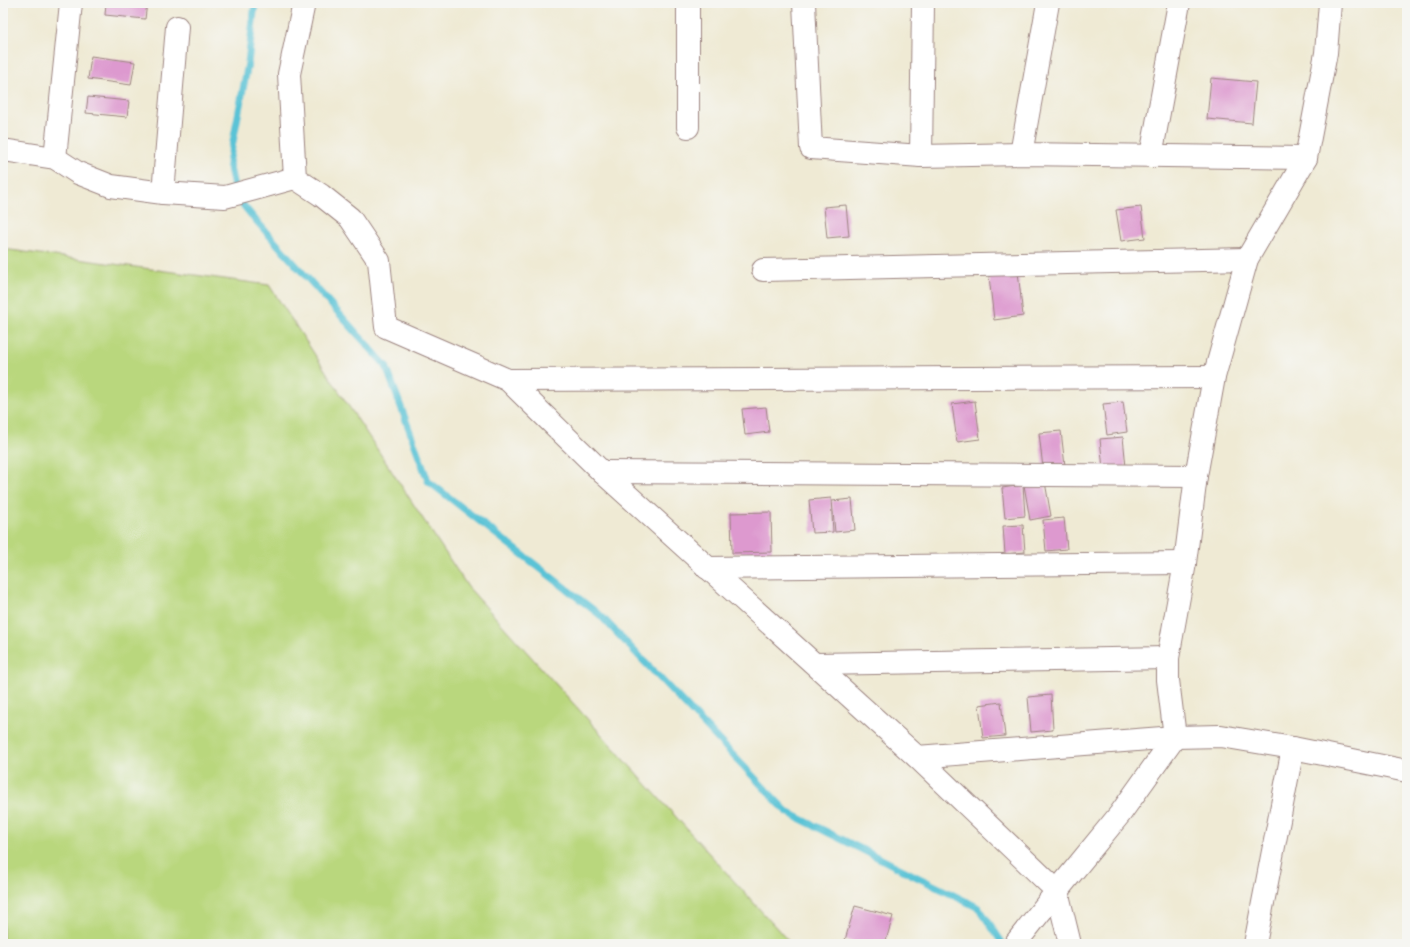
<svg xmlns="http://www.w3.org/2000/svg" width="1410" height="947" font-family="'Patrick Hand',sans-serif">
	<rect width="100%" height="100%" fill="#f6f6f2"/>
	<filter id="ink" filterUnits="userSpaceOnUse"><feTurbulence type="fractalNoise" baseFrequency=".025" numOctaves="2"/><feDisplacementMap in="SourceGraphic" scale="8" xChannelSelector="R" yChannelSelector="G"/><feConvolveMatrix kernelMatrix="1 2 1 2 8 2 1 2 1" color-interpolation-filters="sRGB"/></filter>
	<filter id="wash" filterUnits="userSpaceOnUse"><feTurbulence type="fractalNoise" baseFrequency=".012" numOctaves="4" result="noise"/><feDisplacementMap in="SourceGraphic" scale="16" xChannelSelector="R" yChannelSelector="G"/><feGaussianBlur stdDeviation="0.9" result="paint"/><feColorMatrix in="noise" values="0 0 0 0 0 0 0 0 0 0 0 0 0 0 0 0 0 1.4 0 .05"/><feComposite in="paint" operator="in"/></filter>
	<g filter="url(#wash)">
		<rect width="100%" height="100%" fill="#efead4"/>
		<path fill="#b9d77d" stroke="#827b54" d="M3,249l266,36 199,302 323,357h-788z"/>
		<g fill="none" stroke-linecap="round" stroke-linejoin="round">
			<path stroke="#5ac3d6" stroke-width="7" d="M255,3l-7,60 -19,100 7,33 16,20 134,150 42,115 172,134 187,197 192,96 24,36"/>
		</g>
		<g id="blocks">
			<g fill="#dd99cf">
				<path d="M106,3h41l-2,16 -40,-4z"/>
				<path d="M91,56l44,6 -4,23 -43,-6z"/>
				<path d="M1211,78l45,4 -4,41 -45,-4z"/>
				<path d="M88,97l41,4 -2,16 -41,-4z"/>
				<path d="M846,205l3,31 -22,2 -3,-31z"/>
				<path d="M1141,207l4,31 -24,3 -5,-31z"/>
				<path d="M1018,272l5,44 -29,4 -5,-44z"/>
				<path d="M975,401l5,38 -23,3 -5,-38z"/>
				<path d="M1123,402l4,30 -20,3 -4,-31z"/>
				<path d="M766,407l3,25 -24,3 -3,-26z"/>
				<path d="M1061,431l4,35 -22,2 -4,-35z"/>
				<path d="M1123,437l3,30 -23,2 -3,-30z"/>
				<path d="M1045,482l6,34 -21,4 -6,-35z"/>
				<path d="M1023,485l2,31 -20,2 -3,-30z"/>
				<path d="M831,498l2,34 -21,1 -3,-33z"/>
				<path d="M852,499l3,31 -20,2 -3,-31z"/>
				<path d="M771,512l1,40 -40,1 -1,-40z"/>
				<path d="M1064,518l3,31 -21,2 -3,-31z"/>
				<path d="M1023,525l2,27 -20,2 -2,-28z"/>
				<path d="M1051,695l2,35 -22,2 -3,-35z"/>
				<path d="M1001,702l4,34 -22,2 -4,-33z"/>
				<path d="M855,906l38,10 -8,28h-24l-16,-4z"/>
			</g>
		</g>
	</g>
	<g filter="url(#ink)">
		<use href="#blocks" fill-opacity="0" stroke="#9c8480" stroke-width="1"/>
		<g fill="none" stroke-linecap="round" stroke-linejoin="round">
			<defs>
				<g id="minor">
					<path d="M304,3l-15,71 6,104 26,17 29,23 29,43 7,66 122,53 94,92 315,285 140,134 13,53"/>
					<path d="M688,3v124"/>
					<path d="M804,3l7,145 110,8 100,-2 285,4"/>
					<path d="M3,150l52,8 23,15 33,13 52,7 62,4 70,-19"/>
					<path d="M1021,154l27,-151"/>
					<path d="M921,156l2,-153"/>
					<path d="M1151,156l28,-153"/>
					<path d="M55,158l16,-155"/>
					<path d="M163,193l14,-166"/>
					<path d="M763,270l484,-11"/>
					<path d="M508,380l706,-3"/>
					<path d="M602,472l594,4"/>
					<path d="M707,568l478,-5"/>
					<path d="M816,664l352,-6"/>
					<path d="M917,757l258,-20"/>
					<path d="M1255,944l38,-196"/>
				</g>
				<g id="tertiary">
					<path d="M1175,737l46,-1 72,12 114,23"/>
					<path d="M1015,944l42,-53 63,-77 55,-77 -7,-57v-22l17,-95 11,-87 18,-99 33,-118 59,-101 20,-105 4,-50"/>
				</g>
			</defs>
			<use href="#minor" stroke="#9c8480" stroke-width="24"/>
			<use href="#tertiary" stroke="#9c8480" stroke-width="24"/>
			<use href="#minor" stroke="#fff" stroke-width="22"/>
			<use href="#tertiary" stroke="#fff" stroke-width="22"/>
		</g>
	</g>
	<rect width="1410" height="947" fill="none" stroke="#f6f6f2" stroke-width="16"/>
</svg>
